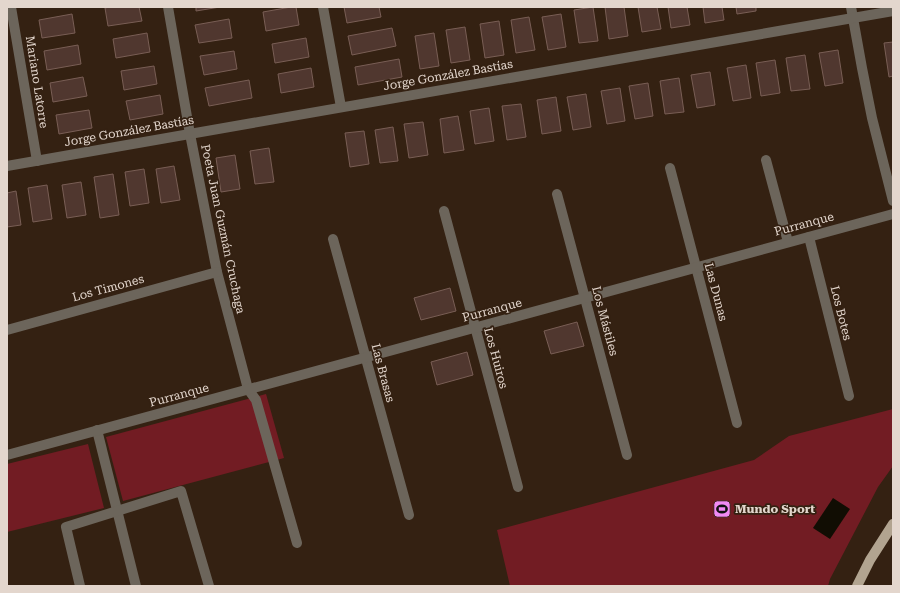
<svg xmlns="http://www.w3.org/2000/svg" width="900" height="593" font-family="'Roboto Serif',serif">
	<rect width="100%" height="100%" fill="#342112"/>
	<g fill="#721c23">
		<path d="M266,394l18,64 -161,43 -17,-64z"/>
		<path d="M893,409v57l-15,21 -48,92 -2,7h-318l-13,-56 257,-70 35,-24z"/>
		<path d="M88,444l16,64 -97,24v-68z"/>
	</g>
	<path fill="#110d03" d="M833,498l17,11 -20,30 -17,-11z"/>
	<g fill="#50372f" stroke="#795e55">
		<path d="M110,7h29l3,14 -34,5 -3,-18z"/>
		<path d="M196,7h24l-24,4z"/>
		<path d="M291,7h5l3,18 -33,6 -3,-19z"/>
		<path d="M344,7h35l2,10 -34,6z"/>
		<path d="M593,7l5,34 -19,2 -5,-33z"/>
		<path d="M605,7h19l4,29 -19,3z"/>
		<path d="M638,7h19l4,22 -19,3z"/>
		<path d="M668,7h19l3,18 -19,3z"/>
		<path d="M703,7h19l2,13 -19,3z"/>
		<path d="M736,7h20v4l-19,3z"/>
		<path d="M72,14l3,19 -33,5 -3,-18z"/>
		<path d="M561,14l5,33 -18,3 -6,-33z"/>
		<path d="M529,17l6,33 -19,3 -5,-33z"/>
		<path d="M229,19l3,19 -33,5 -4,-18z"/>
		<path d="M499,21l5,34 -19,3 -5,-34z"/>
		<path d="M465,27l5,33 -19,3 -5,-33z"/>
		<path d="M392,28l4,18 -44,9 -4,-19z"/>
		<path d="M147,33l3,19 -34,6 -3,-19z"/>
		<path d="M434,33l5,33 -19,3 -5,-33z"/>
		<path d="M306,38l3,19 -34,6 -3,-19z"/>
		<path d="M893,42v34l-4,1 -5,-34z"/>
		<path d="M78,45l3,19 -34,6 -3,-19z"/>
		<path d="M838,50l5,33 -18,3 -6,-33z"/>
		<path d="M234,51l3,18 -33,6 -4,-19z"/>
		<path d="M805,55l5,34 -19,2 -5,-33z"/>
		<path d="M399,59l3,18 -44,8 -3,-18z"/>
		<path d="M775,60l5,33 -19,3 -5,-33z"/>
		<path d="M746,65l5,33 -18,3 -6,-33z"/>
		<path d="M154,66l3,18 -33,6 -3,-19z"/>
		<path d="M311,68l3,19 -33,6 -3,-19z"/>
		<path d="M710,72l5,33 -18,3 -6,-33z"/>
		<path d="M83,77l4,19 -34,6 -3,-19z"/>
		<path d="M679,78l5,34 -19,2 -5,-33z"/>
		<path d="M249,80l3,18 -43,8 -4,-18z"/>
		<path d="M648,83l5,33 -18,3 -6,-33z"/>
		<path d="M620,88l5,33 -18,3 -6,-33z"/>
		<path d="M586,94l5,33 -18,3 -6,-33z"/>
		<path d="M160,95l3,19 -33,6 -4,-19z"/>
		<path d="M556,97l5,34 -19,3 -5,-34z"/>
		<path d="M521,104l5,33 -19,3 -5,-34z"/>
		<path d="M489,108l5,33 -19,3 -5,-33z"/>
		<path d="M89,110l3,18 -33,6 -3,-19z"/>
		<path d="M458,116l6,34 -20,3 -4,-34z"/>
		<path d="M423,122l5,33 -19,3 -5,-34z"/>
		<path d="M393,127l5,34 -18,2 -5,-33z"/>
		<path d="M364,131l5,33 -19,3 -5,-34z"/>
		<path d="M269,148l5,34 -19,2 -5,-33z"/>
		<path d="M235,155l5,34 -19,3 -5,-34z"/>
		<path d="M174,166l6,34 -19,3 -5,-34z"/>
		<path d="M144,169l5,34 -19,3 -5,-34z"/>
		<path d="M113,174l6,41 -19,3 -6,-41z"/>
		<path d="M81,182l5,33 -19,3 -5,-33z"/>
		<path d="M47,185l5,34 -19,3 -5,-34z"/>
		<path d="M16,191l5,34 -14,2v-34z"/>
		<path d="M450,288l6,23 -35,9 -7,-22z"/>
		<path d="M577,322l7,24 -33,8 -7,-23z"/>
		<path d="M467,352l6,23 -36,10 -6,-23z"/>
	</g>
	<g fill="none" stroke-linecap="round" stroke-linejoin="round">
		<g stroke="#6c655b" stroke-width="10">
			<path d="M11,7l26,154"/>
			<path d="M168,7l22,127 27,138 31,117 8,11 41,143"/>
			<path d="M323,7l18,100"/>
			<path d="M851,7l11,61 10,50 21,83"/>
			<path d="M766,160l22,82"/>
			<path d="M7,166l886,-155"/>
			<path d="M670,168l67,255"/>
			<path d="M557,194l70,261"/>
			<path d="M444,211l74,276"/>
			<path d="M809,237l40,159"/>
			<path d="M333,239l76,276"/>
			<path d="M7,330l210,-58"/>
			<path d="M97,430l39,156"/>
			<path d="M7,455l886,-241"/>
			<path d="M80,586l-14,-59 115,-36 28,95"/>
		</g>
		<path stroke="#b2a490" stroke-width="10" d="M857,586l13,-26 23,-36"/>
	</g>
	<defs>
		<symbol id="stadium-square" viewBox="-11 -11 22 22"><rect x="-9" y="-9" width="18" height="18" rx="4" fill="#f18af4" stroke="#342112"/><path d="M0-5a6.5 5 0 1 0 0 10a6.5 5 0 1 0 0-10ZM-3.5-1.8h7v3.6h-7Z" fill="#111"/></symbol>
	</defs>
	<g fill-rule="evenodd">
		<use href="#stadium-square" x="712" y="499" width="20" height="20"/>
	</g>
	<g text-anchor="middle" stroke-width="3.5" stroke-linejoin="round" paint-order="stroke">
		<g font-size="12" fill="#e3d6cd" stroke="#342112">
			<text transform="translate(448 75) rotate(-10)" y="4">Jorge González Bastías</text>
			<text transform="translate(37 82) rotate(81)" y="4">Mariano Latorre</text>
			<text transform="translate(129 131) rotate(-10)" y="4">Jorge González Bastías</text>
			<text transform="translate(804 224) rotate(-15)" y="4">Purranque</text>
			<text transform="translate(223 229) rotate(78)" y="4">Poeta Juan Guzmán Cruchaga</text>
			<text transform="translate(108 288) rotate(-15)" y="4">Los Timones</text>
			<text transform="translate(716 292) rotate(75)" y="4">Las Dunas</text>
			<text transform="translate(492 310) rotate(-15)" y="4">Purranque</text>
			<text transform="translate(841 313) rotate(76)" y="4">Los Botes</text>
			<text transform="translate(605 321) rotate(75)" y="4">Los Mástiles</text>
			<text transform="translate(496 358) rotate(75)" y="4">Los Huiros</text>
			<text transform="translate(383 373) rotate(75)" y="4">Las Brasas</text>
			<text transform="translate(179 395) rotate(-15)" y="4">Purranque</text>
		</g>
		<g font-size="12" font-weight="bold" fill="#e3d6cd" stroke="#342112" text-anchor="start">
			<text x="735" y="513">Mundo Sport</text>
		</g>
	</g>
	<rect width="900" height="593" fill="none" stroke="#e3d6cd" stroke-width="16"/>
</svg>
